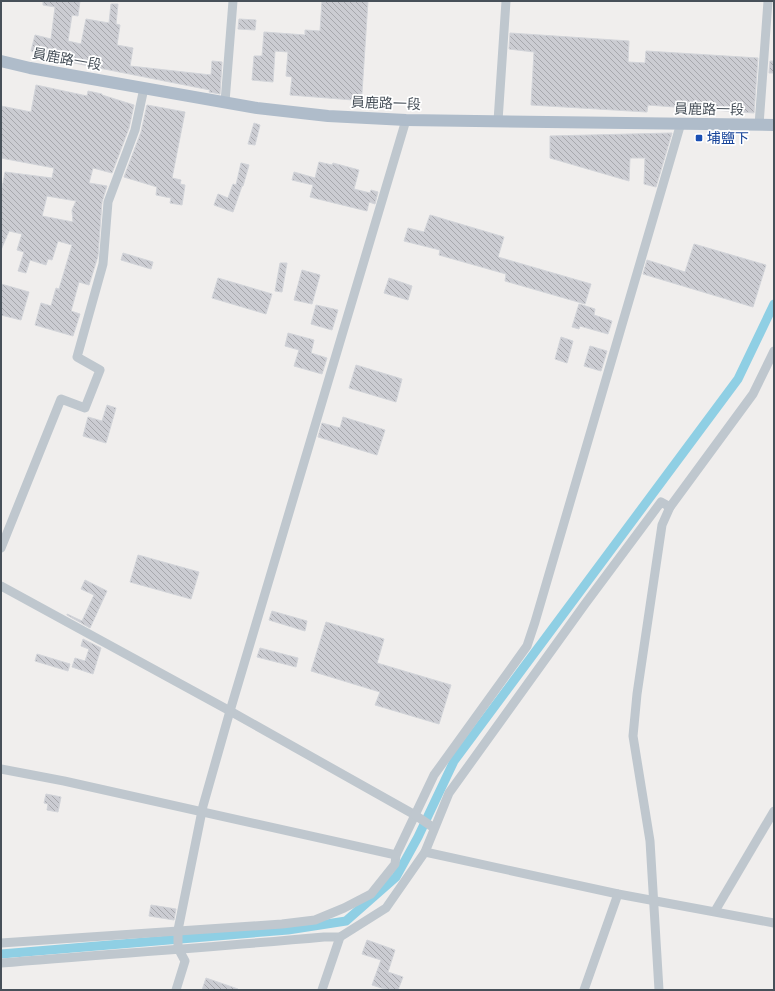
<svg xmlns="http://www.w3.org/2000/svg" width="775" height="991" font-family="Barlow,'Noto Sans TC',sans-serif">
	<defs>
		<pattern id="building-back-hatch" width="6" height="6" patternUnits="userSpaceOnUse"><rect width="6" height="6" fill="#cbccd2"/><path d="M-1 5l2 2M0 0l6 6M5-1l2 2" fill="none" stroke="#a7a8ad"/></pattern>
	</defs>
	<rect width="100%" height="100%" fill="#f0eeed"/>
	<g fill="none" stroke-linecap="round" stroke-linejoin="round">
		<path stroke="#8fcfe4" stroke-width="9" d="M1,954l287,-24 58,-9 50,-44 22,-40 36,-76 284,-382 36,-75"/>
	</g>
	<g fill="url(#building-back-hatch)" stroke="#d2d4d9" fill-rule="evenodd">
		<path d="M43,1h37l-2,15 -6,-1 -4,26 13,3 5,-25 23,4 2,-19h7l-2,20 4,1 -3,20 16,3 -3,18 81,9 1,-14 10,1 -2,32 -11,-2 1,-2 -156,-31 1,-2 -24,-6 4,-16 16,4 4,-32 -12,-2z"/>
		<path d="M322,1h46l-7,107 -9,-1 1,-7 -63,-5 2,-18 -6,-1 2,-24 -13,-1 -2,31 -21,-2 2,-24h8l2,-24 41,3v-5l15,1z"/>
		<path d="M239,19l17,1 -1,10 -17,-1z"/>
		<path d="M510,33l119,8 -1,21 17,1 1,-12 112,7 -4,55 -106,-8 -1,7 -116,-7 3,-53 -25,-3z"/>
		<path d="M770,61h4v12h-5z"/>
		<path d="M36,85l51,11 1,-5 14,3v1l32,10 -5,23 -17,45 -19,-5 -4,15 18,3 -1,3 -4,13 -4,54 -9,29 -10,-3 -8,29 9,3 -7,22 -38,-11 6,-22 10,3 5,-18 3,1 13,-44 -14,-4 -6,19 -4,-1 -2,6 -16,-5 -4,13 -8,-2 6,-19 -7,-2 5,-16 -13,-3 -8,19v-57l4,-21 47,6 2,-10 -53,-10v-52l30,6zM47,196l29,5 -4,9 1,12 -31,-6z"/>
		<path d="M147,105l38,7 -13,66 9,2 -1,4 5,1 -3,20 -12,-2 1,-5 -15,-3 1,-8 -33,-10 17,-45z"/>
		<path d="M254,123l6,2 -5,20 -7,-1z"/>
		<path d="M672,133l-16,54 -12,-3 1,-26h-15l-1,23 -79,-23v-22z"/>
		<path d="M319,162l13,3 1,-2 26,7 -5,19 16,4 1,-3 7,2 -3,12 -6,-2 -2,9 -57,-14 3,-12 -21,-5 2,-8 21,6z"/>
		<path d="M241,163l8,2 -6,21h-1l-9,26 -19,-7 4,-11 10,4 5,-14 3,1z"/>
		<path d="M430,215l74,22 -6,20 93,27 -6,20 -80,-23 1,-7 -67,-19 1,-5 -36,-9 4,-13 16,4z"/>
		<path d="M694,244l72,21 -13,42 -110,-33 4,-14 38,12z"/>
		<path d="M123,253l30,9 -2,7 -30,-9z"/>
		<path d="M280,263h7l-5,29 -7,-1z"/>
		<path d="M302,270l18,5 -8,29 -18,-4z"/>
		<path d="M218,278l54,16 -6,20 -54,-16z"/>
		<path d="M389,278l23,8 -4,14 -24,-7z"/>
		<path d="M1,284l28,8 -8,28 -20,-5z"/>
		<path d="M579,304l16,5 -1,6 18,6 -4,13 -28,-8 -1,3 -7,-2z"/>
		<path d="M316,305l22,5 -6,20 -21,-6z"/>
		<path d="M288,333l26,7 -3,13 16,5 -5,16 -28,-8 5,-16 -14,-4z"/>
		<path d="M561,337l12,4 -6,22 -12,-4z"/>
		<path d="M590,346l17,5 -6,20 -17,-5z"/>
		<path d="M356,365l46,14 -6,23 -47,-14z"/>
		<path d="M107,405l9,3 -10,35 -23,-7 5,-19 14,4z"/>
		<path d="M343,417l42,13 -8,25 -59,-18 4,-14 18,5z"/>
		<path d="M138,555l61,17 -8,27 -61,-17z"/>
		<path d="M85,580l22,11 -17,37 -23,-13v-1l15,7 12,-26 -13,-6z"/>
		<path d="M272,611l35,10 -2,10 -36,-11z"/>
		<path d="M326,622l58,17 -7,24 74,22 -12,39 -64,-19 5,-13 -69,-21z"/>
		<path d="M83,639l18,9 -8,26 -21,-7 3,-9 10,3 4,-12 -8,-3z"/>
		<path d="M260,648l38,10 -2,9 -39,-10z"/>
		<path d="M37,654l33,10 -2,7 -33,-10z"/>
		<path d="M46,794l15,3 -3,15 -11,-2 1,-6 -4,-1z"/>
		<path d="M151,905l25,4 -2,11 -25,-4z"/>
		<path d="M367,940l28,10 -7,22 15,5 -5,13h-10l-16,-5 9,-25 -19,-6z"/>
		<path d="M206,978l32,11v1h-36z"/>
	</g>
	<g fill="none" stroke-linecap="round" stroke-linejoin="round">
		<g stroke="#bfc7ce" stroke-width="9">
			<path d="M225,102l8,-101"/>
			<path d="M498,121l8,-120"/>
			<path d="M759,125l9,-124"/>
			<path d="M1,548l60,-149 24,9 15,-38 -23,-13 26,-93 5,-62 27,-72 9,-42"/>
			<path d="M1,586l229,125 185,104 -19,40 -1,9 -24,30 -27,14 -29,12 -33,4 -281,19"/>
			<path d="M1,769l63,12 332,74"/>
			<path d="M434,828l-19,-13 19,-40 93,-129 8,-24 146,-499"/>
			<path d="M425,852l193,42 156,29"/>
			<path d="M715,911l59,-100"/>
			<path d="M1,963c108,-9 215,-16 323,-26h16l46,-29 39,-56 24,-59 136,-189 76,-102 9,5 83,-113 21,-43"/>
			<path d="M176,990l9,-29 -7,-13v-18l25,-124 27,-95 176,-591"/>
			<path d="M322,990l18,-53"/>
			<path d="M584,990l34,-96"/>
			<path d="M659,990l-9,-149 -17,-105 4,-42 25,-169 8,-18"/>
		</g>
		<path stroke="#afbcca" stroke-width="12" d="M1,61l29,7 227,40 71,8 78,4 368,5"/>
	</g>
	<rect fill="#1a4fb4" stroke="#fff" stroke-width="1.5" x="695" y="134" width="8" height="8" rx="2"/>
	<g text-anchor="middle" stroke-width="3.5" stroke-linejoin="round" paint-order="stroke">
		<g font-size="14" fill="#475059" stroke="#fff">
			<text transform="translate(67 59) rotate(10)" y="5">員鹿路一段</text>
			<text transform="translate(386 103) rotate(2)" y="5">員鹿路一段</text>
			<text transform="translate(709 109) rotate(1)" y="5">員鹿路一段</text>
		</g>
		<g font-size="14" fill="#164399" stroke="#fff" text-anchor="start">
			<text x="707" y="143">埔鹽下</text>
		</g>
	</g>
	<rect width="775" height="991" fill="none" stroke="#475059" stroke-width="4"/>
</svg>
